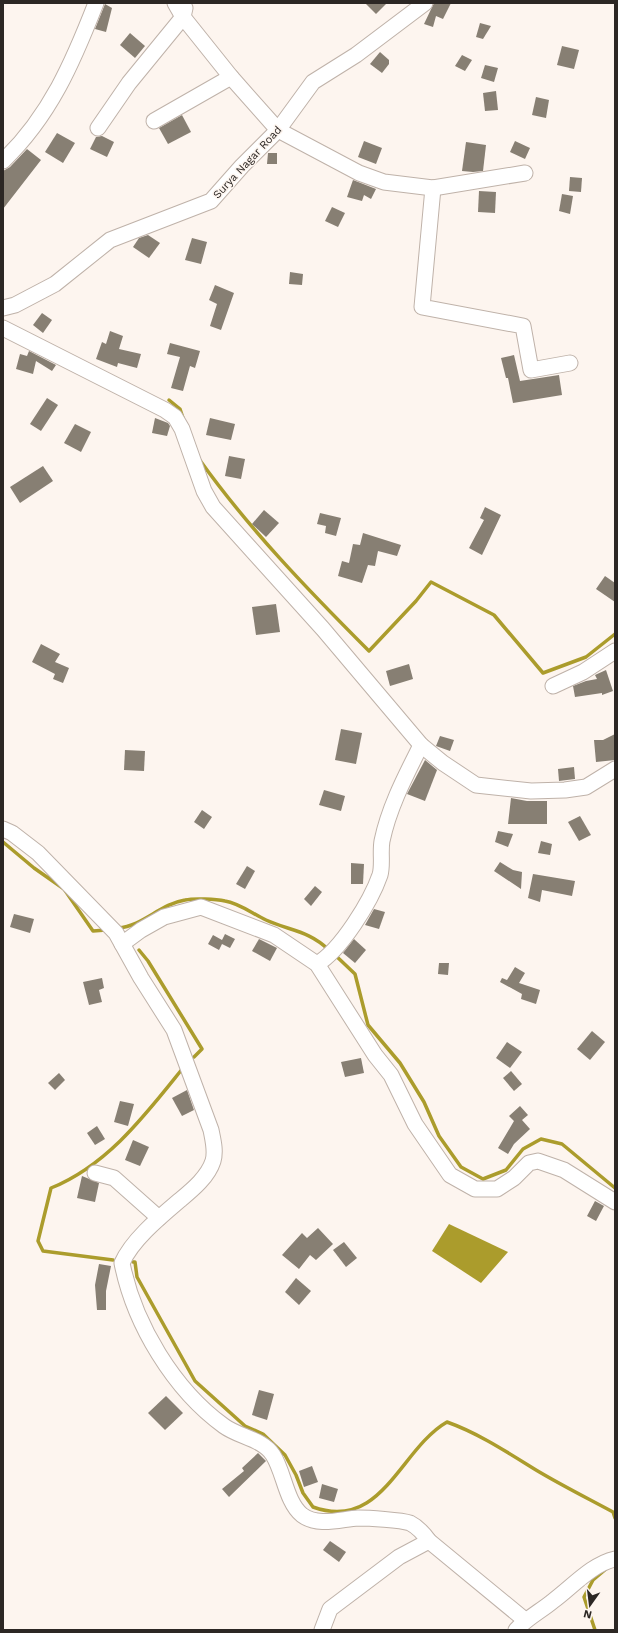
<svg xmlns="http://www.w3.org/2000/svg" width="618" height="1633" font-family="'Work Sans',sans-serif">
	<rect width="100%" height="100%" fill="#fdf5ef"/>
	<path fill="#ab9c2c" d="M449,1224l59,28 -27,31 -49,-32z"/>
	<g fill="none" stroke-linecap="round" stroke-linejoin="round">
		<g stroke="#ab9c2c" stroke-width="3.5">
			<path d="M169,400l11,9 3,9"/>
			<path d="M199,459c50,70 109,131 170,192l47,-50 15,-19 63,33 49,58 43,-16 29,-23"/>
			<path d="M3,842l31,26 30,21 29,42 13,-1"/>
			<path d="M118,928c25,-2 42,-24 67,-28 9,-2 31,-1 40,1 14,2 28,13 41,19 24,11 42,10 63,30"/>
			<path d="M139,950l9,11 54,88 -8,8"/>
			<path d="M334,954l21,20 13,51 32,38 24,39 15,34 22,31 22,12 23,-9 17,-21 18,-10 21,5 53,44"/>
			<path d="M113,1260l-70,-9 -5,-10 13,-53c57,-23 95,-74 132,-120"/>
			<path d="M133,1262h2l2,15 58,104 50,45 18,8 22,21 11,20 7,18 10,14c69,25 87,-58 134,-85 31,11 60,30 89,48 25,15 51,28 77,42l2,6"/>
			<path d="M595,1630l-11,-33 9,-17 13,-11"/>
		</g>
	</g>
	<g fill="#877f73">
		<path d="M365,3h22l-11,11z"/>
		<path d="M434,3h17l-8,16 -7,-3 -3,11 -9,-3z"/>
		<path d="M105,4l7,4 -6,24 -11,-3z"/>
		<path d="M480,23l11,3 -8,13 -7,-2z"/>
		<path d="M130,33l15,13 -10,12 -15,-13z"/>
		<path d="M562,46l17,4 -5,19 -17,-4z"/>
		<path d="M380,52l9,8v4l-7,9 -12,-9z"/>
		<path d="M462,55l10,5 -7,11 -10,-5z"/>
		<path d="M485,65l13,3 -4,14 -13,-4z"/>
		<path d="M496,91l2,19 -13,1 -2,-18z"/>
		<path d="M536,97l13,3 -3,18 -14,-3z"/>
		<path d="M182,115l9,17 -23,12 -9,-16z"/>
		<path d="M57,133l18,10 -12,20 -18,-11z"/>
		<path d="M102,136l12,6 -7,15 -17,-8 6,-12z"/>
		<path d="M364,141l18,7 -6,16 -18,-7z"/>
		<path d="M515,141l15,7 -5,11 -15,-7z"/>
		<path d="M466,142l20,3 -3,26 -10,1 -11,-1z"/>
		<path d="M27,149l14,11 -38,49v-38l7,-4z"/>
		<path d="M268,153h9v11h-10z"/>
		<path d="M570,177l12,1 -1,14 -12,-1z"/>
		<path d="M353,180l23,9 -5,10 -7,-4 -2,6 -15,-4z"/>
		<path d="M479,191l17,1 -1,21 -17,-1z"/>
		<path d="M562,194l11,2 -3,18 -11,-3z"/>
		<path d="M332,207l13,6 -7,14 -13,-6z"/>
		<path d="M148,235l12,8 -11,15 -16,-11 6,-9z"/>
		<path d="M192,238l15,4 -6,22 -16,-4z"/>
		<path d="M290,272l13,2 -1,11 -13,-1z"/>
		<path d="M215,285l19,8 -13,37 -11,-4 7,-22 -8,-4z"/>
		<path d="M42,313l10,7 -9,13 -10,-8z"/>
		<path d="M110,331l13,5 -4,13 22,5 -4,14 -19,-5 -1,4 -21,-8 6,-17 4,2z"/>
		<path d="M170,343l30,8 -5,17 -5,-2 -7,25 -12,-3 9,-31 -13,-3z"/>
		<path d="M29,351l27,14 -4,6 -16,-10 -3,13 -17,-5 4,-15 7,2z"/>
		<path d="M514,355l6,26 39,-6 3,20 -49,8 -5,-25h-2l-5,-20z"/>
		<path d="M47,398l11,7 -17,26 -11,-7z"/>
		<path d="M155,418l13,5 2,3 -3,10 -15,-3z"/>
		<path d="M210,418l25,6 -4,16 -25,-5z"/>
		<path d="M75,424l16,8 -10,20 -17,-9z"/>
		<path d="M229,456l16,3 -4,20 -16,-3z"/>
		<path d="M43,466l10,15 -33,22 -10,-16z"/>
		<path d="M485,507l16,8 -19,40 -13,-7 15,-28 -4,-2z"/>
		<path d="M264,510l15,13 -13,14 -14,-13z"/>
		<path d="M320,513l21,5 -5,18 -11,-3 1,-7 -9,-2z"/>
		<path d="M363,533l38,12 -4,11 -19,-5 -3,15 -7,-1 -6,18 -24,-7 4,-15 7,2 4,-19 7,1z"/>
		<path d="M605,576l10,7v19l-19,-13z"/>
		<path d="M276,604l4,28 -24,3 -4,-28z"/>
		<path d="M41,644l19,10 -5,8 14,6 -6,15 -10,-4 2,-5 -23,-12z"/>
		<path d="M409,664l4,15 -23,7 -4,-15z"/>
		<path d="M606,670l7,21 -11,4v-2l-27,4 -2,-11 13,-5 11,-2 -2,-4z"/>
		<path d="M341,729l21,4 -6,31 -21,-4z"/>
		<path d="M615,734v26l-19,2 -2,-22h9z"/>
		<path d="M440,736l14,4 -4,11 -14,-5z"/>
		<path d="M125,750l20,1 -1,20 -20,-1z"/>
		<path d="M425,760l12,10 -12,31 -18,-7z"/>
		<path d="M574,767l1,12 -16,2 -1,-12z"/>
		<path d="M324,790l21,6 -4,15 -22,-6z"/>
		<path d="M511,798l16,3h20v23h-39z"/>
		<path d="M202,810l10,7 -8,12 -10,-7z"/>
		<path d="M580,816l11,19 -12,6 -11,-19z"/>
		<path d="M498,831l15,3 -5,13 -13,-5z"/>
		<path d="M541,841l11,3 -2,11 -12,-2z"/>
		<path d="M500,862l13,8 9,2 -1,17 -27,-18z"/>
		<path d="M351,863l13,1 -1,20h-12z"/>
		<path d="M247,866l8,5 -10,18 -9,-5z"/>
		<path d="M533,874l42,7 -3,15 -30,-6 -2,12 -12,-4z"/>
		<path d="M315,886l7,6 -11,14 -7,-7z"/>
		<path d="M374,909l11,3 -6,17 -14,-4z"/>
		<path d="M14,914l20,5 -4,14 -20,-6z"/>
		<path d="M225,934l10,5 -5,9 -8,-4 -3,6 -11,-6 5,-9 9,5z"/>
		<path d="M259,939l18,9 -7,13 -18,-10z"/>
		<path d="M354,939l12,11 -11,13 -12,-10z"/>
		<path d="M439,963h10l-1,12 -10,-1z"/>
		<path d="M515,967l10,6 -6,10 21,7 -4,14 -15,-5 1,-5 -22,-12 2,-4 5,2z"/>
		<path d="M102,978l2,10 -5,2 3,12 -13,3 -6,-23z"/>
		<path d="M592,1031l13,11 -15,18 -13,-11z"/>
		<path d="M507,1042l15,10 -12,16 -14,-10z"/>
		<path d="M361,1058l3,15 -19,4 -4,-15z"/>
		<path d="M511,1071l11,13 -8,7 -11,-13z"/>
		<path d="M59,1073l6,7 -10,10 -7,-7z"/>
		<path d="M187,1090l7,20 -12,6 -10,-18z"/>
		<path d="M120,1101l14,3 -6,22 -14,-4z"/>
		<path d="M520,1106l8,9 -6,5 8,9 -16,15 -6,10 -10,-6 16,-27 -5,-5z"/>
		<path d="M97,1126l8,13 -10,6 -8,-12z"/>
		<path d="M133,1140l16,7 -9,19 -15,-6z"/>
		<path d="M82,1176l17,7 -4,19 -18,-4z"/>
		<path d="M595,1201l9,5 -8,15 -9,-5z"/>
		<path d="M318,1228l15,16 -17,16 -6,-5 -11,14 -17,-14 20,-22 5,5z"/>
		<path d="M344,1242l13,16 -11,9 -13,-17z"/>
		<path d="M99,1264l12,2 -5,25v19h-9l-2,-25z"/>
		<path d="M296,1278l15,13 -12,14 -14,-13z"/>
		<path d="M259,1390l15,4 -7,26 -15,-5z"/>
		<path d="M166,1396l17,17 -18,17 -17,-17z"/>
		<path d="M258,1453l8,8 -37,36 -7,-8 22,-18 -2,-3z"/>
		<path d="M312,1466l6,16 -14,5 -5,-16z"/>
		<path d="M322,1484l16,5 -4,13 -15,-4z"/>
		<path d="M330,1541l16,11 -7,10 -16,-12z"/>
	</g>
	<g fill="none" stroke-linecap="round" stroke-linejoin="round">
		<defs>
			<g id="minor">
				<path d="M175,3l8,14 48,60 47,53 81,43 25,9 49,6 92,-15"/>
				<path d="M154,121l77,-44"/>
				<path d="M98,128l31,-45 54,-66 2,-9"/>
				<path d="M3,161c47,-45 70,-99 93,-158"/>
				<path d="M433,188l-11,119 101,19 8,44 39,-7"/>
				<path d="M3,308l12,-3 40,-21 55,-44 101,-39 31,-35 36,-36 35,-48 43,-27 69,-52"/>
				<path d="M3,328l162,82 10,7 7,12 22,62 9,16 110,122 98,116 22,18 33,22 55,6 34,-1 21,-3 29,-18"/>
				<path d="M553,686l30,-14 32,-21"/>
				<path d="M3,829l9,4 26,20 78,80 25,45 33,52 37,100c2,10 5,21 2,31 -5,16 -21,29 -33,39 -20,17 -48,40 -58,63 12,61 52,127 102,163 15,11 39,13 49,29 11,17 13,47 29,60 16,12 39,4 56,3 10,0 43,2 52,5 8,4 14,11 19,18l96,79"/>
				<path d="M122,944l19,-14 23,-13 37,-10 73,28 43,29 58,91 16,20 24,49 35,51 25,14h22l17,-11 15,-15 9,-2 26,9 51,32"/>
				<path d="M317,964c24,-14 54,-63 63,-89 3,-10 0,-23 2,-34 7,-34 24,-66 39,-96"/>
				<path d="M95,1173l19,5 45,40"/>
				<path d="M322,1630l8,-21 69,-52 30,-16"/>
				<path d="M516,1630c11,-12 25,-19 37,-29 19,-14 39,-37 62,-42"/>
			</g>
		</defs>
		<use href="#minor" stroke="#bfb2a9" stroke-width="17"/>
		<use href="#minor" stroke="#fff" stroke-width="15"/>
	</g>
	<g text-anchor="middle" stroke-width="3" stroke-linejoin="round" paint-order="stroke">
		<g font-size="11" fill="#2c2724" stroke="#fdf5ef">
			<text transform="translate(247 162) rotate(-47)" y="4">Surya Nagar Road</text>
		</g>
	</g>
	<rect width="618" height="1633" fill="none" stroke="#2c2724" stroke-width="8"/>
	<g transform="translate(590 1605) rotate(194)" stroke="#fdf5ef" stroke-width="3" paint-order="stroke">
	<path d="M0-3L7 15L0 10L-7 15Z" fill="#2c2724"/>
	<text y="-6" font-size="11" font-weight="bold" text-anchor="middle" fill="#2c2724">N</text>
	</g>
</svg>
